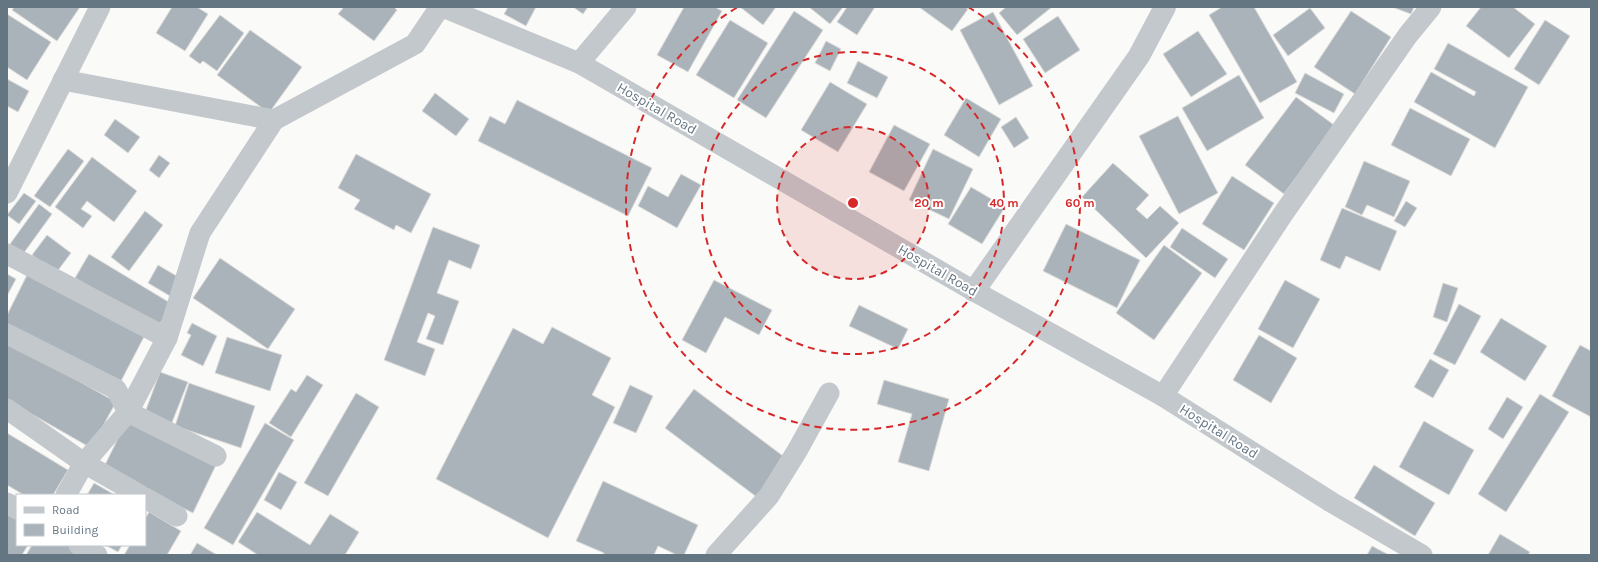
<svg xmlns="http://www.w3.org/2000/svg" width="1598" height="562" font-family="Karla,sans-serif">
	<rect width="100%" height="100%" fill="#fafaf8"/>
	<g fill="#aab3b9" stroke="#dcdcda">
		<path d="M14,7h66l-23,34 -45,-31z"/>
		<path d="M172,7h25l11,7 -23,37 -29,-18z"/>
		<path d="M344,7h50l3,3 -23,31 -36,-27z"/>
		<path d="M508,7h28l-10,19 -22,-12z"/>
		<path d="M573,7h15l-5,7z"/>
		<path d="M684,7h31l7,4 -34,61 -31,-17z"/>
		<path d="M740,7h36l-13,18z"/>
		<path d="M809,7h34l-13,17z"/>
		<path d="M847,7h28l-18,28 -20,-13z"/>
		<path d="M919,7h46l3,2 -16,22z"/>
		<path d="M1006,7h46l-35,28 -18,-22z"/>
		<path d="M1222,7h32l43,75 -37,21 -51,-88z"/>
		<path d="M1392,7h22l-3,7z"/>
		<path d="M1481,7h32l22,17 -26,34 -43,-32z"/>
		<path d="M1310,8l15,20 -37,28 -15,-21z"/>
		<path d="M794,11l29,19 -57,88 -29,-18z"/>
		<path d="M1351,11l40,26 -36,57 -41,-27z"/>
		<path d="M993,12l40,74 -34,19 -39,-75z"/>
		<path d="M7,14l44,28 -24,38 -20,-13z"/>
		<path d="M220,15l24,18 -27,38 -14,-10 -3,3 -11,-8z"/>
		<path d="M1058,16l22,34 -35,23 -22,-34z"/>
		<path d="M730,20l38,23 -34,55 -38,-23z"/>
		<path d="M1545,20l25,16 -31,49 -25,-16z"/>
		<path d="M250,30l52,37 -33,46 -52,-38z"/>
		<path d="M1198,31l29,43 -36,23 -28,-43z"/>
		<path d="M826,41l15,8 -11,22 -15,-8z"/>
		<path d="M1448,43l80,44 -33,61 -81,-46 17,-30 43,24 2,-4 -42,-23z"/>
		<path d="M858,61l30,16 -11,21 -30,-15z"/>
		<path d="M1305,73l39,21 -10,19 -39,-20z"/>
		<path d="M1239,75l25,43 -57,33 -25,-43z"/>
		<path d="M7,79l22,12 -11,21 -11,-6z"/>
		<path d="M830,82l37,22 -29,48 -37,-22z"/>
		<path d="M435,93l34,26 -13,17 -34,-25z"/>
		<path d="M1296,97l38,28 -50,69 -39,-29z"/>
		<path d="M966,98l35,21 -22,38 -35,-22z"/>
		<path d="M517,100l135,68 -24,48 -150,-75 12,-25 15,8z"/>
		<path d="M1410,108l60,31 -19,37 -60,-31z"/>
		<path d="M1178,116l40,77 -39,21 -40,-78z"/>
		<path d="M1016,117l13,21 -15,10 -13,-21z"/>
		<path d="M115,119l25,18 -12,16 -24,-18z"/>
		<path d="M894,125l36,19 -26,47 -35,-19z"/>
		<path d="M68,149l16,12 -34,46 -16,-11z"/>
		<path d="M933,149l40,20 -24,50 -40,-19z"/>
		<path d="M356,154l75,40 -20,39 -15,-8 -2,5 -40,-21 6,-9 -22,-12z"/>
		<path d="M159,155l11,8 -11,15 -10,-8z"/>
		<path d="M92,157l45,34 -23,31 -27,-21 -6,8 11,7 -9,12 -28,-21z"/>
		<path d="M1364,161l46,20 -16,36 -27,-12 -5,10 -17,-8z"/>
		<path d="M1113,163l36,32 -13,14 11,10 13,-13 19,17 -33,35 -64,-61z"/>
		<path d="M681,174l20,11 -24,43 -39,-22 10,-20 20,11z"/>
		<path d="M1232,176l42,27 -30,47 -42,-26z"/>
		<path d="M971,187l34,20 -23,37 -34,-20z"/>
		<path d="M24,193l12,8 -17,23 -12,-9z"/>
		<path d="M1406,201l11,7 -12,19 -11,-6z"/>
		<path d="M39,204l13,10 -29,40 -13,-10z"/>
		<path d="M1342,208l55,23 -17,40 -34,-15 -6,13 -20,-9z"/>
		<path d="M145,211l18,14 -34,46 -18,-14z"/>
		<path d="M1066,224l74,36 -23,48 -74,-37z"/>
		<path d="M433,227l47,18 -9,24 -22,-9 -12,33 22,8 -16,44 -17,-6 9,-23 -7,-3 -11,29 18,7 -10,27 -41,-16z"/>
		<path d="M1182,228l46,31 -13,19 -45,-31z"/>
		<path d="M47,235l24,18 -15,20 -24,-18z"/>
		<path d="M1164,245l38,28 -48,67 -38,-27z"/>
		<path d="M89,254l83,50 -14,23 -83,-49z"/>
		<path d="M220,258l75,51 -27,40 -75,-51z"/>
		<path d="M158,265l22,13 -10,18 -22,-13z"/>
		<path d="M28,273l118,60 -26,50 -113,-58v-10z"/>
		<path d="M7,274l9,5 -9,17z"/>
		<path d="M714,280l58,30 -13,25 -34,-18 -19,36 -24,-13z"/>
		<path d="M1285,280l35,19 -27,49 -35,-19z"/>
		<path d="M1443,283l15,5 -11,34 -14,-5z"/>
		<path d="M1459,304l22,12 -26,49 -22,-11z"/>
		<path d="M859,305l49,24 -10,20 -49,-23z"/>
		<path d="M1501,318l46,28 -22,35 -45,-29z"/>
		<path d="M192,323l25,13 -14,30 -22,-11 10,-20 -4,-2z"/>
		<path d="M552,327l59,31 -19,37 23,12 -67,131 -112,-59 77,-151 30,16z"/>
		<path d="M1259,335l38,23 -26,45 -38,-23z"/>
		<path d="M227,337l55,18 -12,36 -55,-18z"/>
		<path d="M7,341l109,61 -25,46 -84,-48z"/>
		<path d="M1580,345l11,6v66l-39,-21z"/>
		<path d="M1430,359l19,11 -16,28 -19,-11z"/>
		<path d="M160,372l28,10 -17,43 -27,-10z"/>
		<path d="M307,375l16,10 -32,52 -22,-14 22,-34 5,3z"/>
		<path d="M884,380l65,19 -20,72 -31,-9 14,-48 -35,-10z"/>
		<path d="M189,383l66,23 -14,42 -66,-22z"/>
		<path d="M630,385l23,11 -17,37 -23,-10z"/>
		<path d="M694,389l93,70 -29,39 -93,-70z"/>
		<path d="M356,393l23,14 -51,89 -24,-13z"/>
		<path d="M1540,394l29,18 -63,100 -28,-18z"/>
		<path d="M1507,397l16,10 -20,32 -15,-10z"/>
		<path d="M127,420l89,45 -23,48 -90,-44z"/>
		<path d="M1424,421l50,29 -25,45 -50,-28z"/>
		<path d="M265,423l29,17 -61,105 -29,-17z"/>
		<path d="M7,433l61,37 -15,25h-29l-17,-10z"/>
		<path d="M1374,465l61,38 -20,33 -61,-38z"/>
		<path d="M279,472l18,10 -16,28 -17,-10z"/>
		<path d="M603,481l95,44 -14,30h-7l-19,-9 -4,9h-51l1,-2 -28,-12z"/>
		<path d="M94,483l21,12h-28z"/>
		<path d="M7,510l10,6v29h11l-6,10h-15z"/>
		<path d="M149,512l32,19 -14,24h-43l6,-10h15v-26z"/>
		<path d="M257,512l53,33 20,-31 29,18 -14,23h-87l-20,-13z"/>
		<path d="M1500,534l30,18 -2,3h-40z"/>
		<path d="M197,543l20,12h-27z"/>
		<path d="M32,545h35l17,10h-58z"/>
		<path d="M105,545h17l-4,7z"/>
		<path d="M1372,546l17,9h-22z"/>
	</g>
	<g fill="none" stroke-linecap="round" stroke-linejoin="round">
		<g stroke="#c3c8cc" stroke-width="21">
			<path d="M443,7l136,56 395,228 189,105 168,106 91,53"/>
			<path d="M579,63l47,-56"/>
			<path d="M63,80l211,40"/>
			<path d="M7,193l93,-186"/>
			<path d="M7,254l160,84"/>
			<path d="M7,334l109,55 12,23 88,44"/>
			<path d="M1163,396l120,-182 125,-179 23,-28"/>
			<path d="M7,409l77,54 56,32"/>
			<path d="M66,495l18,-32 44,-51 39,-74 33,-105 74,-113 141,-76 25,-37"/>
			<path d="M145,498l32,18"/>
			<path d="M7,503l10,6"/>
			<path d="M79,545l18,10"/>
			<path d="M716,555l53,-59 28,-45 32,-58"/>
		</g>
		<path stroke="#c3c8cc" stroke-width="22" d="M974,291l165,-235 26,-49"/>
	</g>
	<circle cx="853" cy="203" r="76" fill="#d62828" fill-opacity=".12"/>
	<g fill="none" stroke="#d62828" stroke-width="2" stroke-dasharray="7 5">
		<circle cx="853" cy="203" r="76"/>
		<circle cx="853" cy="203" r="151"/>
		<path d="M968 7A227 227 0 1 1 738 7"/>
	</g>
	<g text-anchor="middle" stroke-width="4" stroke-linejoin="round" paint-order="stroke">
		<g font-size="14" fill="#657683" stroke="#fff">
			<text transform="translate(657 108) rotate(30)" y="5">Hospital Road</text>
			<text transform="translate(938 270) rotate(30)" y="5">Hospital Road</text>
			<text transform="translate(1219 431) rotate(32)" y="5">Hospital Road</text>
		</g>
	</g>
	<circle cx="853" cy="203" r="6" fill="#d62828" stroke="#fff" stroke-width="2"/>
	<g font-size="12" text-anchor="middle" font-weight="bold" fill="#d62828" stroke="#fff" stroke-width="4" stroke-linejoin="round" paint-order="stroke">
		<text x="929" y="207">20 m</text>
		<text x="1004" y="207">40 m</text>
		<text x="1080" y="207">60 m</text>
	</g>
	<rect width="1598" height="562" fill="none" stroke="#657683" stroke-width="16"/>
	<rect x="16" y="494" width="130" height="52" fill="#ffffff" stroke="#c1c8cd"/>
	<rect x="24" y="507" width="20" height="6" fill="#c3c8cc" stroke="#c1c8cd"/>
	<text x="52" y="514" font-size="12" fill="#657683">Road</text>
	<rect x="24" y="524" width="20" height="12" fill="#aab3b9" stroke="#c1c8cd"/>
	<text x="52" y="534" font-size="12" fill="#657683">Building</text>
</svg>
